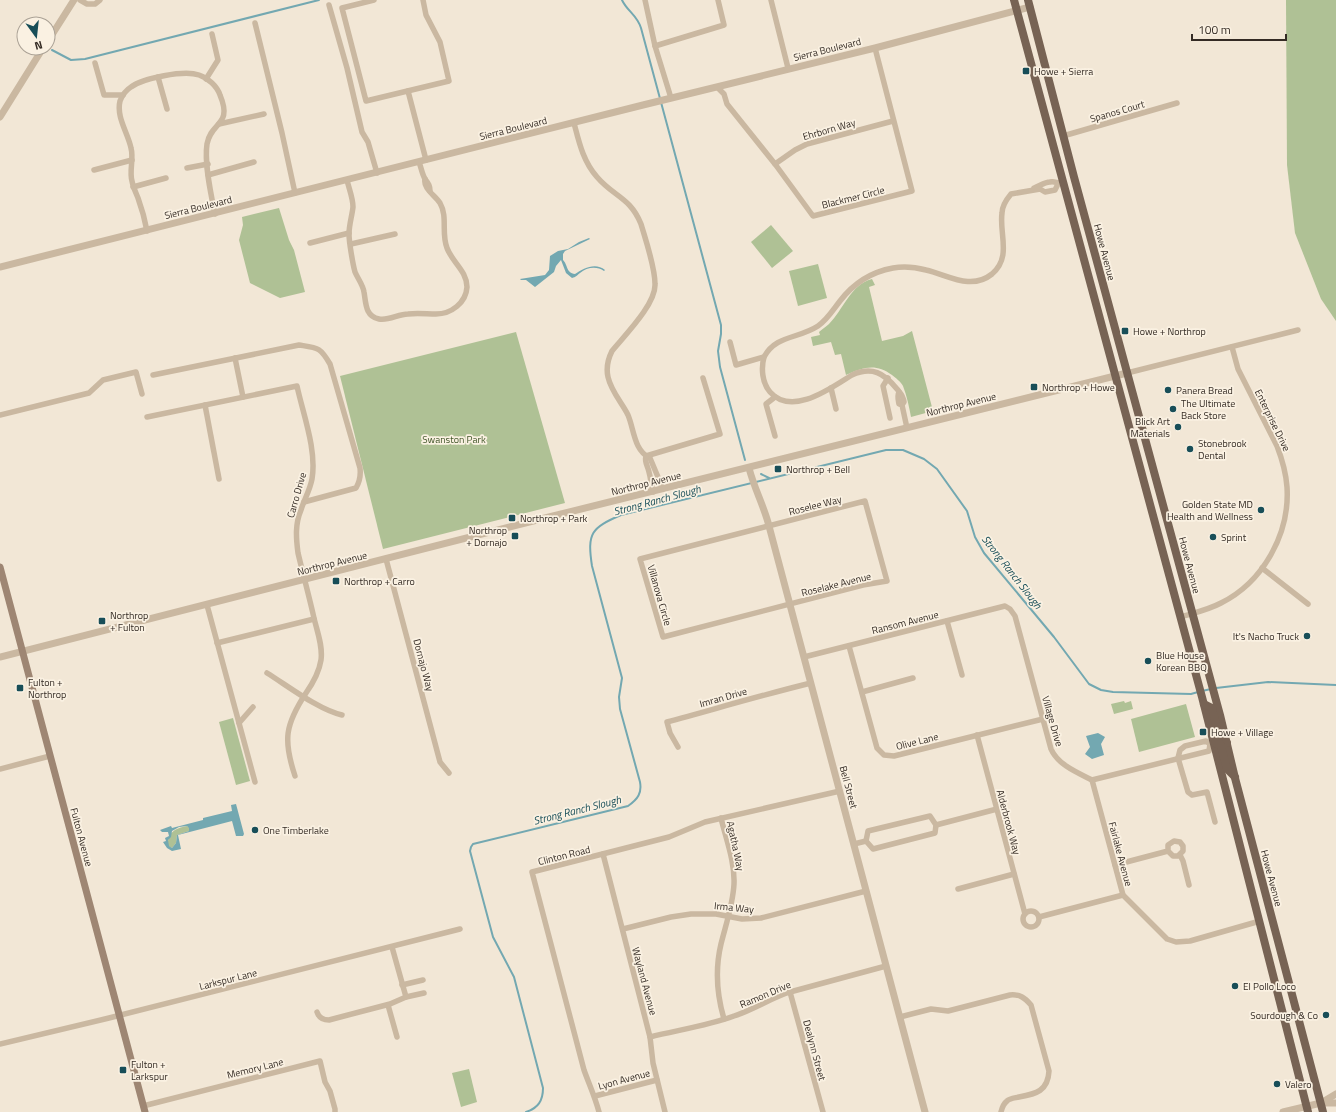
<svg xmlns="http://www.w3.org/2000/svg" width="1336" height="1112" font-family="'Titillium Web',sans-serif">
	<rect width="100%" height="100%" fill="#f2e7d6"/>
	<g fill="#afc195">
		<path d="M1286,0h50v321l-15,-22 -26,-66 -8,-68z"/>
		<path d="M279,208l10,32 5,10 11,42 -25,6 -30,-15 -11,-43 4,-15 -1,-8z"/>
		<path d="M771,225l22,26 -21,17 -21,-26z"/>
		<path d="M818,264l9,34 -29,8 -9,-35z"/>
		<path d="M872,279l3,6 -6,2 13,54 21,-5 9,-5 21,80 -22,6c-2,-10 -4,-21 -8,-31 -2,-4 -7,-8 -11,-11 -16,-12 -29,-8 -46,0l-5,-21 -6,1 -4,-13 -18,4 -2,-9 9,-2 -1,-3c3,-3 7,-5 10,-8 15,-15 21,-39 43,-45z"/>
		<path d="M516,332l49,171 -182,46 -43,-173z"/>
		<path d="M1124,701l1,2 6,-2 2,8 -19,5 -3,-10z"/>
		<path d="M1186,704l9,33 -56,15 -8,-33z"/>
		<path d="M233,718l17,63 -14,4 -17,-63z"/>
		<path d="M187,826l3,2 -1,3 -12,4 -1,8 -4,5 -4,-2c-1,-13 7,-18 19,-20z"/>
		<path d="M469,1069l8,33 -16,5 -9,-34z"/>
	</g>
	<g fill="#73a8b1" fill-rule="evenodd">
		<path d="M589,238l1,1 -25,12 -2,3v6c5,5 3,13 12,14 8,-6 21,-12 30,-4l-1,1c-7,-5 -17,-4 -24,2 -4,3 -4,4 -8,5l-6,-5 -5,-13 -5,6 -2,6 -19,15 -9,-7h-5l-1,-1 25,-4 4,-5 1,-14 8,-5 10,-2 11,-7z"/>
		<path d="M1098,733l7,4 -4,7 3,11 -12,4 -7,-5 5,-7 -4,-11z"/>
		<path d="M236,804l8,30 -1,2h-7l-4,-15 -54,14 3,14 -9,2 -5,-3 -4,-6 3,-1 -1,-3 4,-2 -1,-4h-6l-2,-2 11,-4 1,2 31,-8v-2l29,-7 -1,-6zM187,826l2,2v3l-12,4 -1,8 -4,5 -3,-2 -1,-6 3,-3 1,-6 7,-4z"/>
	</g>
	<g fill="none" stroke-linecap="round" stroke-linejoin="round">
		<g stroke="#73a8b1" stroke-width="2">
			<path d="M622,0c5,11 15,15 19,28l80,297v9l-3,17 2,16 25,93"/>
			<path d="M52,50l19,10 14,-1 234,-59"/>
			<path d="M761,474l8,4"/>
			<path d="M1216,688l52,-6 68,3"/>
			<path d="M1202,691l9,-2"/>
			<path d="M526,1112c12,-4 17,-11 17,-24l-29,-111 -21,-40 -23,-86 1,-4 2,-3 155,-38c10,-7 14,-13 12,-24l-20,-73 -1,-12 3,-19 -30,-112c-5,-33 -1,-38 29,-51l265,-65h17l21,9 13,10 30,42 8,26 9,16 70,84 35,47 12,6 12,2 78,2 7,-2"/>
		</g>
		<g stroke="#cab8a1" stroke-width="5.5">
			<path d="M80,0l7,4h8l5,-4"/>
			<path d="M374,0l-32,8 24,93 83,-20 -9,-39 -14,-27 -3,-15"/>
			<path d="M645,0l10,46 16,52"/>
			<path d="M771,0l17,68"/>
			<path d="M329,5l18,63 15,64 6,10 9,31"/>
			<path d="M255,23l27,110 13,60"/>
			<path d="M655,46l69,-21 -6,-25"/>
			<path d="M95,63l9,32h19"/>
			<path d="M158,77l9,32"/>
			<path d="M206,79l12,-19 -6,-26"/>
			<path d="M717,87l7,7 3,10 48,60 38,52 99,-25 -37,-143"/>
			<path d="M408,91l18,69"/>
			<path d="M574,123c5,19 9,38 23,54 17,20 33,20 44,47 5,17 14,43 14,60 1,20 -30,51 -43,67 -4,8 -6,17 -4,26 3,14 14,26 20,38 6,14 6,36 22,43l13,31"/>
			<path d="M219,124l45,-10"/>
			<path d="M1063,136l114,-33"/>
			<path d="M419,162c2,5 3,12 6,17 3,4 5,6 5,12"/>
			<path d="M775,164l20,-14 12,-6 86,-23"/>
			<path d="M187,168l21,-4"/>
			<path d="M94,170l38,-10"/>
			<path d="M208,175l46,-13"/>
			<path d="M347,180c2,9 6,18 6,27 -1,9 -4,18 -4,27 0,8 4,31 6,38 3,7 8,13 9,20 2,11 1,24 15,27 10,2 19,-5 29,-5 9,-1 19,0 28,0 15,0 30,-11 31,-27 0,-16 -15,-25 -20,-39 -6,-15 1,-31 -7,-45 -5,-8 -17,-14 -15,-24"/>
			<path d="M133,187l33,-9"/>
			<path d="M1034,188c6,-2 10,-6 16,-6 4,-1 7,1 11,1"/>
			<path d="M147,231c-2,-11 -5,-22 -9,-33 -2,-5 -5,-11 -6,-17 -3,-10 2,-22 -1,-33 -3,-15 -15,-31 -11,-47 2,-5 6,-11 11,-14 12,-9 53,-17 68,-12 9,3 18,11 21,20 13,31 -9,26 -13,49 -3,19 4,51 8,70"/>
			<path d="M310,243l39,-10"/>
			<path d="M351,244l44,-10"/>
			<path d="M730,342l6,23 28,-8c12,-22 34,-18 54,-31 9,-6 15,-16 22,-25 13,-17 31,-29 53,-33 10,-2 22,-1 33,2 22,5 45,21 66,4 20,-17 7,-40 10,-61 0,-7 4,-13 9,-19l29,-5 5,3 10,-2 3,-6"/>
			<path d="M764,357c-3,11 -2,26 6,35 22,25 61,-4 82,-17 20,-9 32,-2 45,14 4,5 6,6 7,13l-2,3"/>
			<path d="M235,358l8,39"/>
			<path d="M1127,373l171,-43"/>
			<path d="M153,375l146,-30c19,3 21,2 31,19l30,104c1,8 0,13 -4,20l-52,14"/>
			<path d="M888,378l-5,8 7,32"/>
			<path d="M831,388l5,21"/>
			<path d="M899,392c-2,4 -1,7 0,12l3,1 5,23"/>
			<path d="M775,397l-9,7 9,32"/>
			<path d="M205,405l14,74"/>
			<path d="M0,415l89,-22 14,-13 33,-8 6,22"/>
			<path d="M147,417l150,-31c6,28 20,64 15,93 -2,11 -8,21 -11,31 -6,14 -5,28 -3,43 5,21 11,43 16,65 3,13 9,28 7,42 -2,13 -8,23 -15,33 -21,32 -23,47 -11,83"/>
			<path d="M646,456l74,-22 -17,-56"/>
			<path d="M646,456c-2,6 2,10 3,16 2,7 2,13 4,20"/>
			<path d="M865,501l22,80 -24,4 -200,52 -23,-78z"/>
			<path d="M386,559l54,203 9,11"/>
			<path d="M1262,568l46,36"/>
			<path d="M207,605l48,177"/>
			<path d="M1180,617c14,-4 28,-7 41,-14 42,-21 69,-69 66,-116 -1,-14 -5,-28 -10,-41l-39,-77 -6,-22"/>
			<path d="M947,621l15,54"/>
			<path d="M217,643l97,-24"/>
			<path d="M849,646l28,102 7,7 10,1 149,-37"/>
			<path d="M804,657l201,-51 5,3 5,7 36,133c7,16 27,24 41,31l117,-29 1,-7"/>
			<path d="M267,673c21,13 52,37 75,42"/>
			<path d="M862,692l51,-14"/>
			<path d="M239,723l14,-16"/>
			<path d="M977,735l48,179"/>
			<path d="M1210,744l-4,-3 -21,5 -5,4 -2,8 10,34 4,3 15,-3 8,30"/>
			<path d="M678,747l-8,-14 -3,-11c48,-13 95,-27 144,-39"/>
			<path d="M0,769l50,-13"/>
			<path d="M1092,780l31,115 44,44 9,3 14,-1 70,-20"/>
			<path d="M930,816l6,9 -1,8 -62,16 -7,-8 2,-10z"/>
			<path d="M721,818c5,21 14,44 13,66 -1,20 -8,40 -13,60 -6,25 -4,51 3,75"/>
			<path d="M936,825l61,-16"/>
			<path d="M854,844l12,-3"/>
			<path d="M603,854l47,183 3,26 12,49"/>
			<path d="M1180,855l3,6 6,24"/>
			<path d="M1115,865l53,-14 5,5h5l5,-5v-5l-3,-4 -6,-1 -6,4v6"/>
			<path d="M958,889l56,-15"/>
			<circle cx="1031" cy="919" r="8"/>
			<path d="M1039,917l84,-22"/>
			<path d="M623,929l48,-12 20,-3h25l26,5 19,-1 105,-27"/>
			<path d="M402,985l21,-5"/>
			<path d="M790,992l33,120"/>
			<path d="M406,997l18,-4"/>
			<path d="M388,1005l9,32"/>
			<path d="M317,1012c2,6 6,8 12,8l61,-16 16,-7 -14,-50"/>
			<path d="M900,1017l31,-8 17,2 62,-16c10,-1 15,3 21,10l18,66c-1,20 -13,23 -30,26 -4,1 -9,1 -12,4 -4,3 -5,7 -6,11"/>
			<path d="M650,1037c28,-7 57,-11 84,-21 19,-6 37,-18 56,-24l96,-26"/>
			<path d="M0,1044l109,-26 351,-89"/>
			<path d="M595,1096l62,-16"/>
			<path d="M143,1106l177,-45 5,21 5,9 5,18v3"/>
			<path d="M599,1112c-4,-15 -10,-28 -15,-42l-52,-198 137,-35 36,-15 135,-31"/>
		</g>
		<g stroke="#cab8a1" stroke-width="7">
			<path d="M48,41l26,-41"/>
			<path d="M0,117l43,-69"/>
			<path d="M0,267l643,-162 232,-57 155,-41"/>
			<path d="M749,468c5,20 15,38 20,58l156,586"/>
			<path d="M0,657l549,-140 578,-144"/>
			<path d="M1321,1103l15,-9"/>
			<path d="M1283,1112l38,-9h15"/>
		</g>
		<path stroke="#9e8673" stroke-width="7" d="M0,567l145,545"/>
		<g stroke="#776354" stroke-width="8">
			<path d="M1014,0l188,697 106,415"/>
			<path d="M1028,0l46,177 146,538 15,63 88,334"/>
			<path d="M1204,704l8,4 7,29 5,6h3"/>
			<path d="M1215,743l5,1 1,2 6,23 8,8"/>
		</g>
	</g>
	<g fill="#184e58" stroke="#faf1e2" stroke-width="1.5">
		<rect x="1022" y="67" width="8" height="8" rx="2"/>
		<rect x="1121" y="327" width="8" height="8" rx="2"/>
		<rect x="1030" y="383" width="8" height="8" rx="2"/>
		<circle cx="1168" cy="390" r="4"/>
		<circle cx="1173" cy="409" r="4"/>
		<circle cx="1178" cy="427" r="4"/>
		<circle cx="1190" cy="449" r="4"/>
		<rect x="774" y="465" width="8" height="8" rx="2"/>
		<circle cx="1261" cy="510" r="4"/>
		<rect x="508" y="514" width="8" height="8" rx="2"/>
		<rect x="511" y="532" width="8" height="8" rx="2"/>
		<circle cx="1213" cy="537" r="4"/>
		<rect x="332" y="577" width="8" height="8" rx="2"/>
		<rect x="98" y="617" width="8" height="8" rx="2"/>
		<circle cx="1307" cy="636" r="4"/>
		<circle cx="1148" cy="661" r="4"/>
		<rect x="16" y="684" width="8" height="8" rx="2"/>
		<rect x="1199" y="728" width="8" height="8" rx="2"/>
		<circle cx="255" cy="830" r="4"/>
		<circle cx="1235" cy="986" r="4"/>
		<circle cx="1326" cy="1015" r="4"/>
		<rect x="119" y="1066" width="8" height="8" rx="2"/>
		<circle cx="1277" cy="1084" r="4"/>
	</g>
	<g text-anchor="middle" stroke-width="3.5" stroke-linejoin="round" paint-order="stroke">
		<g font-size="10" fill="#342b24" stroke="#faf1e2">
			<text transform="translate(827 49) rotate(-14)" y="4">Sierra Boulevard</text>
			<text transform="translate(1117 111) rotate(-16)" y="4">Spanos Court</text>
			<text transform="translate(513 128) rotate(-14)" y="4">Sierra Boulevard</text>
			<text transform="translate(829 129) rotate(-16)" y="4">Ehrborn Way</text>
			<text transform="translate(853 197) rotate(-14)" y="4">Blackmer Circle</text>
			<text transform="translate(198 207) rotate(-14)" y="4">Sierra Boulevard</text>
			<text transform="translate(1105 252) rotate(75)" y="4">Howe Avenue</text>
			<text transform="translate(961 404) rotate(-14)" y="4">Northrop Avenue</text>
			<text transform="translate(1273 420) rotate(64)" y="4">Enterprise Drive</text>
			<text transform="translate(646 483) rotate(-14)" y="4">Northrop Avenue</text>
			<text transform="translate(296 495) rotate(-74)" y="4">Carro Drive</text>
			<text transform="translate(815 505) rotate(-14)" y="4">Roselee Way</text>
			<text transform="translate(332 563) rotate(-14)" y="4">Northrop Avenue</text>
			<text transform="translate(1190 565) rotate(75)" y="4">Howe Avenue</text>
			<text transform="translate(836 584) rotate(-14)" y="4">Roselake Avenue</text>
			<text transform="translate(660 595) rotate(74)" y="4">Villanova Circle</text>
			<text transform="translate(905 622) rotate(-14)" y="4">Ransom Avenue</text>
			<text transform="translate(424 665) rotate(75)" y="4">Dornajo Way</text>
			<text transform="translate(723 697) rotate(-16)" y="4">Imran Drive</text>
			<text transform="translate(1053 721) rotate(74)" y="4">Village Drive</text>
			<text transform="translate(917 741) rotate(-14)" y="4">Olive Lane</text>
			<text transform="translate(849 787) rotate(75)" y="4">Bell Street</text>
			<text transform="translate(1009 822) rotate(75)" y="4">Alderbrook Way</text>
			<text transform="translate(82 837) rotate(75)" y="4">Fulton Avenue</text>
			<text transform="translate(736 846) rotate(78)" y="4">Agatha Way</text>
			<text transform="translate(1121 854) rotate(75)" y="4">Fairlake Avenue</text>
			<text transform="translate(564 855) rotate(-14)" y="4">Clinton Road</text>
			<text transform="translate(1272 878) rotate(75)" y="4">Howe Avenue</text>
			<text transform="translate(734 907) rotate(6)" y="4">Irma Way</text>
			<text transform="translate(228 979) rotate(-14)" y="4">Larkspur Lane</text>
			<text transform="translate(645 981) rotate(75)" y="4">Wayland Avenue</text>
			<text transform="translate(765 994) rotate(-23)" y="4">Ramon Drive</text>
			<text transform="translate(815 1050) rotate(75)" y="4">Dealynn Street</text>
			<text transform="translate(255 1068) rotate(-14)" y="4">Memory Lane</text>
			<text transform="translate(624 1079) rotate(-15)" y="4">Lyon Avenue</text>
		</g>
		<g font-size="10" fill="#342b24" stroke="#faf1e2" text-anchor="start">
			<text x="1034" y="75">Howe + Sierra</text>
			<text x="1133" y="335">Howe + Northrop</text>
			<text x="1042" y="391">Northrop + Howe</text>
			<text x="1176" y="394">Panera Bread</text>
			<text x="1181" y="407">The Ultimate<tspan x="1181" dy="12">Back Store</tspan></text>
			<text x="1170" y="425" text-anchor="end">Blick Art<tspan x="1170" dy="12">Materials</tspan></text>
			<text x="1198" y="447">Stonebrook<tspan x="1198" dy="12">Dental</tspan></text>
			<text x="786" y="473">Northrop + Bell</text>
			<text x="1253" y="508" text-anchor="end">Golden State MD<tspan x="1253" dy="12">Health and Wellness</tspan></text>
			<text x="520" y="522">Northrop + Park</text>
			<text x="507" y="534" text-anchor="end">Northrop<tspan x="507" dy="12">+ Dornajo</tspan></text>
			<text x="1221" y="541">Sprint</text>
			<text x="344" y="585">Northrop + Carro</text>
			<text x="110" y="619">Northrop<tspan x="110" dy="12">+ Fulton</tspan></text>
			<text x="1299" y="640" text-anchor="end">It's Nacho Truck</text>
			<text x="1156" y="659">Blue House<tspan x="1156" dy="12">Korean BBQ</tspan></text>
			<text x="28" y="686">Fulton +<tspan x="28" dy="12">Northrop</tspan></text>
			<text x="1211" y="736">Howe + Village</text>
			<text x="263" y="834">One Timberlake</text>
			<text x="1243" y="990">El Pollo Loco</text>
			<text x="1318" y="1019" text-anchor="end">Sourdough &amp; Co</text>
			<text x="131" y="1068">Fulton +<tspan x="131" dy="12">Larkspur</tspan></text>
			<text x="1285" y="1088">Valero</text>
		</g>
		<g font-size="10" fill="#3f5427" stroke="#faf1e2">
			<text x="454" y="443">Swanston Park</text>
		</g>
		<g font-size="11" font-style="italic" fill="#184e58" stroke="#faf1e2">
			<text transform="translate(657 500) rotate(-15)" y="4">Strong Ranch Slough</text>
			<text transform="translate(1012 572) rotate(52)" y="4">Strong Ranch Slough</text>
			<text transform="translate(577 810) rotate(-14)" y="4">Strong Ranch Slough</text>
		</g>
	</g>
	<g transform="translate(36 36) rotate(165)"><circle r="19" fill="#faf1e2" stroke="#aba296"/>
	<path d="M0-3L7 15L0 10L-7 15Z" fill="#184e58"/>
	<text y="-6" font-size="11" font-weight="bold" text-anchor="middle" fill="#342b24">N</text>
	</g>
	<path d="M1192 34v6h94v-6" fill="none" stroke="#342b24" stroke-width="2"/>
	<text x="1198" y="34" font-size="12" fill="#342b24" stroke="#faf1e2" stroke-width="3" paint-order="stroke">100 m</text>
</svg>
